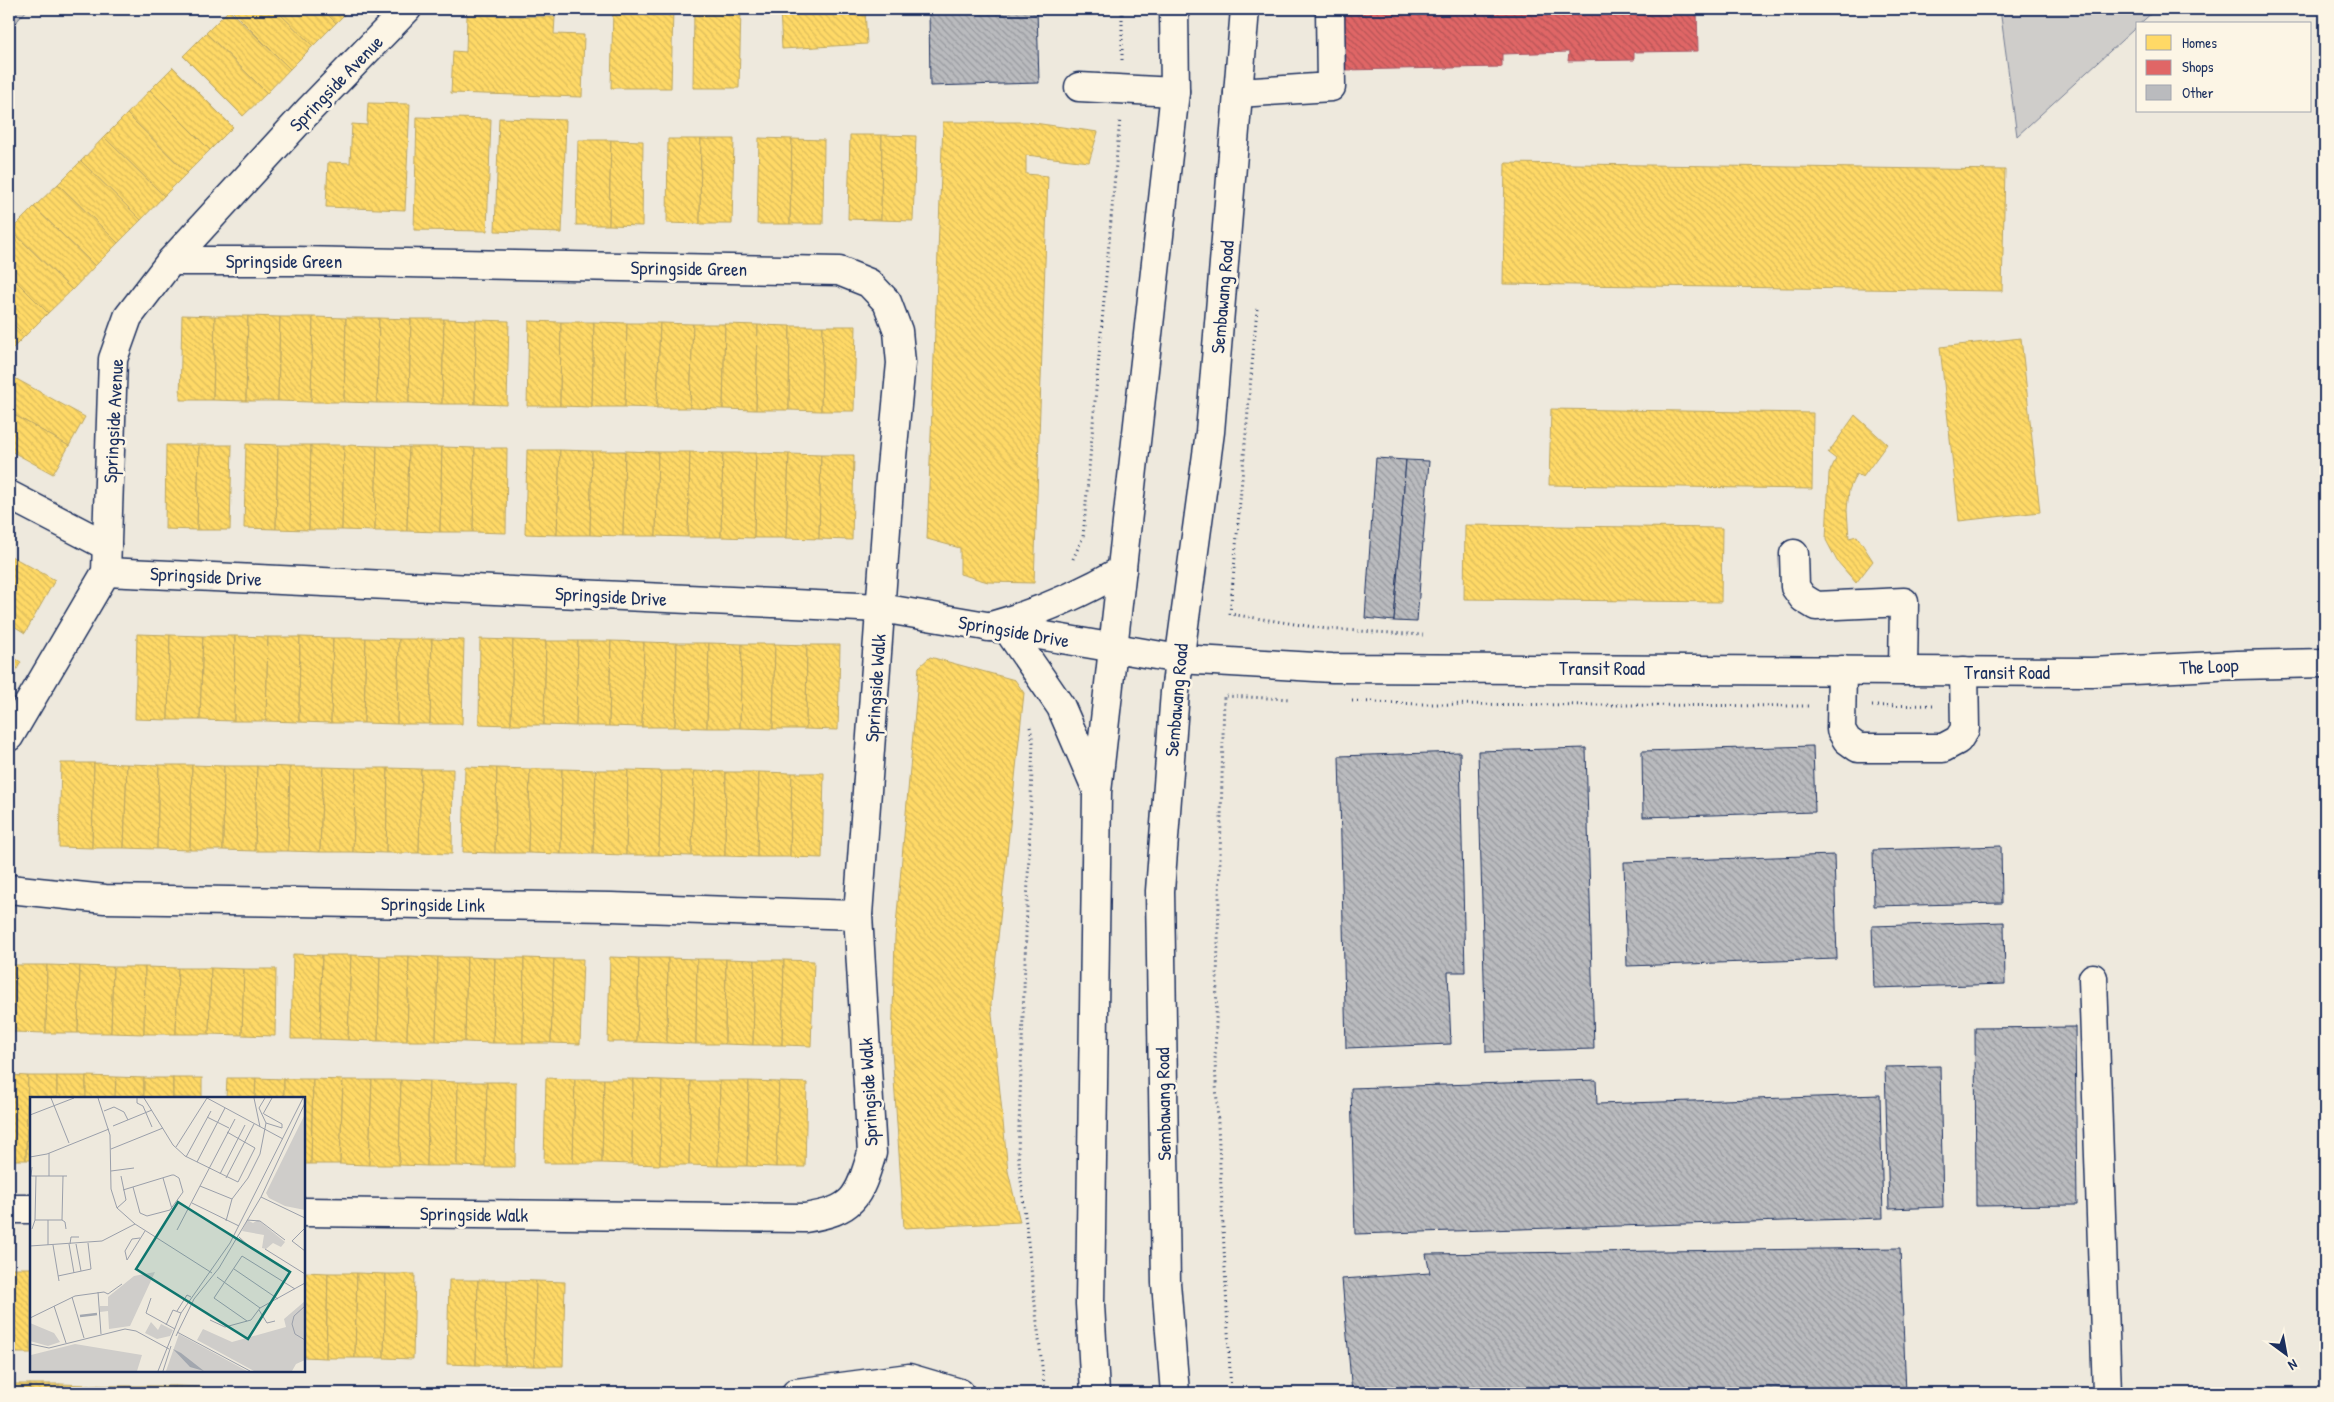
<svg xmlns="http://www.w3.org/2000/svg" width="2334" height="1402" font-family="'Patrick Hand',sans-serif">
	<defs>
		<pattern id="forest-firs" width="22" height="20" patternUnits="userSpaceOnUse" patternTransform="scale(1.25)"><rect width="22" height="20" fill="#cfcdca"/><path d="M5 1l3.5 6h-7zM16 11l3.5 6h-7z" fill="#b1b0b0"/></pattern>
		<pattern id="homes-back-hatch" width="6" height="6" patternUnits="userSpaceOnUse" patternTransform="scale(1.25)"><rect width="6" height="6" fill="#ffd966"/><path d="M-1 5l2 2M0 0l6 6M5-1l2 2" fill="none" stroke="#dabb5b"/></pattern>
		<pattern id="shops-back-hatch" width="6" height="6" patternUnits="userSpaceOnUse" patternTransform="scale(1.25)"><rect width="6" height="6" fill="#e06666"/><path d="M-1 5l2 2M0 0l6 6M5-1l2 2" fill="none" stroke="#b55457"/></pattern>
		<pattern id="building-back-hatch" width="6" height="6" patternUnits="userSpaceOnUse" patternTransform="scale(1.25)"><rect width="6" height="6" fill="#babbbe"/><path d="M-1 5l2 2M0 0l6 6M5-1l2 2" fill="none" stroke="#96989e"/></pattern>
	</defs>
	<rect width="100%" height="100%" fill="#eee9dd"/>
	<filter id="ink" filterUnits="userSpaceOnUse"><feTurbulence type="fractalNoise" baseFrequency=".02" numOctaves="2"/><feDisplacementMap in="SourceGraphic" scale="10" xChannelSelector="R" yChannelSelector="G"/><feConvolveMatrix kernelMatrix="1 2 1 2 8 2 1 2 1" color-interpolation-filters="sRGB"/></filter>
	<g filter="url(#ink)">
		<path fill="#cfcdca" stroke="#757e94" d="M2000,9h156l-139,127z"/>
		<path fill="url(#forest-firs)" stroke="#757e94" d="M9,9h19l-19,21z"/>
		<g fill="url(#homes-back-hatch)" stroke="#bba664">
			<path d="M230,9h45l38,37 -23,23z"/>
			<path d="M275,9h47l14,14 -23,23z"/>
			<path d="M322,9h28l-14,14z"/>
			<path d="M613,9h60l-2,79h-60z"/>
			<path d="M694,9h47l-2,79h-46z"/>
			<path d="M780,9h85l2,35 -85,5z"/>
			<path d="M229,10l61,59 -23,24 -61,-60z"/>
			<path d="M467,15l88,2 -1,17 30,1 -2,62 -131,-4 2,-42 13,1z"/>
			<path d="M206,33l61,60 -24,23 -60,-60z"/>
			<path d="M173,67l60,60 -23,23 -60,-60z"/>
			<path d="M150,90l60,60 -23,23 -60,-59z"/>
			<path d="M368,103l42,1 -5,106 -79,-3 2,-45 22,1 2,-39 15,1z"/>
			<path d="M127,114l60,59 -23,23 -60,-59z"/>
			<path d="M417,117l74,2 -4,112 -73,-1z"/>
			<path d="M499,118l67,2 -4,113 -67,-2z"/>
			<path d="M943,122h84l71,10 -9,30 -63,-7v19l22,2 -14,407 -46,-1 -28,-8v-26l-33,-9z"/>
			<path d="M850,135h32l-1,85 -33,-1z"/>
			<path d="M882,135l34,1 -3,85 -32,-1z"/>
			<path d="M104,137l60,59 -23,24 -60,-59z"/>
			<path d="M759,138l33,1 -2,85h-33z"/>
			<path d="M668,139h33l-1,85 -33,-1z"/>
			<path d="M701,139h33l-2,85h-32z"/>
			<path d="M792,139l32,1 -1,84h-33z"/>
			<path d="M578,140h33l-2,85h-33z"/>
			<path d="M611,140l32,1 -1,85 -33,-1z"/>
			<path d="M81,161l60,59 -23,23 -60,-59z"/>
			<path d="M1505,163l500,7 -3,121 -499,-7z"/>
			<path d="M58,184l60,59 -23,23 -61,-59z"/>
			<path d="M34,207l61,59 -23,24 -61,-60z"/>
			<path d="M11,230l61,60 -24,23 -39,-39v-42z"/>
			<path d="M9,274l39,39 -23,23 -16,-16z"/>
			<path d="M182,315l33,1 -2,84h-33z"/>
			<path d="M215,316h33l-2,85 -33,-1z"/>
			<path d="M248,316l32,1 -2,84h-32z"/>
			<path d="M280,317h33l-2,85 -33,-1z"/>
			<path d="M313,317l33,1 -2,84h-33z"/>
			<path d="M346,318h33l-2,85 -33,-1z"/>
			<path d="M379,318l32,1 -2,84h-32z"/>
			<path d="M411,319h33l-2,85 -33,-1z"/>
			<path d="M444,319l32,1 -1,84h-33z"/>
			<path d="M9,320l16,16 -16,16z"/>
			<path d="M476,320l33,1 -2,84 -32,-1z"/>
			<path d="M529,321l32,1 -1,84h-33z"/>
			<path d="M561,322h33l-2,85 -32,-1z"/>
			<path d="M594,322l33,1 -2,84h-33z"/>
			<path d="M627,323h33l-3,85 -32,-1z"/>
			<path d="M660,323l33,1 -3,84h-33z"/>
			<path d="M693,324h32l-2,85 -33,-1z"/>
			<path d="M725,324l33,1 -2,85 -33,-1z"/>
			<path d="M758,325l32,1 -1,84h-33z"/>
			<path d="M790,326h33l-2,85 -32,-1z"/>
			<path d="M823,326h33l-2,85h-33z"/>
			<path d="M2021,338l19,174 -81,9 -19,-174z"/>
			<path d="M11,376l74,41 -16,29 -60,-34v-32z"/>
			<path d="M1551,409l262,4 -1,76 -263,-4z"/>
			<path d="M9,412l60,34 -16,28 -44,-24z"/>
			<path d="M1855,415l32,29 -24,33 -7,-3 -7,16 -2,20 2,28 8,-2 16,25 -17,22 -19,-22 -11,-21 3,-67 7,-14 -8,-6z"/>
			<path d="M246,444l32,1 -2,84 -32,-1z"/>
			<path d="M166,445h33l-2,85 -32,-1z"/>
			<path d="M199,445h33l-2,85h-33z"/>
			<path d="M278,445h33l-2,85 -33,-1z"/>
			<path d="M311,445h33l-2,85h-33z"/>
			<path d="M344,445l33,1 -2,85 -33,-1z"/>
			<path d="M377,446l32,1 -2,84h-32z"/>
			<path d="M409,447h33l-2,85 -33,-1z"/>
			<path d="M442,447l33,1 -2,84h-33z"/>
			<path d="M475,448h32l-1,85 -33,-1z"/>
			<path d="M527,450h33l-3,85 -32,-1z"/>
			<path d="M560,450l32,1 -2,84h-33z"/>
			<path d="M592,451h33l-2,85 -33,-1z"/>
			<path d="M625,451l33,1 -2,84h-33z"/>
			<path d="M658,452h32l-2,85 -32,-1z"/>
			<path d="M690,452l33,1 -2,84h-33z"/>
			<path d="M723,453h33l-2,85 -33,-1z"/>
			<path d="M756,453l33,1 -3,84h-32z"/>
			<path d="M789,454l32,1 -2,84 -33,-1z"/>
			<path d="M821,455h33l-2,85 -33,-1z"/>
			<path d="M1465,525l257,3 -1,74 -257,-3z"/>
			<path d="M9,555l46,25 -30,53 -16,-10z"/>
			<path d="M137,634l33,1 -2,85 -33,-1z"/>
			<path d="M170,635l33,1 -3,84h-32z"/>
			<path d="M203,636h32l-1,85 -34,-1z"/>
			<path d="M235,636l33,1 -2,84h-32z"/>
			<path d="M268,637h32l-1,85 -33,-1z"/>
			<path d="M300,637l33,1 -2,85 -32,-1z"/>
			<path d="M333,638h33l-2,85h-33z"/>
			<path d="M366,638l33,1 -2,85 -33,-1z"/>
			<path d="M399,639h33l-2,85h-33z"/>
			<path d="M432,639l32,1 -2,84h-32z"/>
			<path d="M480,639l33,1 -2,85 -32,-1z"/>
			<path d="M513,640l33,1 -2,84h-33z"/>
			<path d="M546,641h32l-2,85 -32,-1z"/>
			<path d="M578,641h33l-2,85h-33z"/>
			<path d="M611,641l33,1 -2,85 -33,-1z"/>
			<path d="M644,642l33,1 -2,84h-33z"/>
			<path d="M677,643h32l-2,85 -32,-1z"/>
			<path d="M709,643l33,1 -2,84h-33z"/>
			<path d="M742,644h33l-2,85 -33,-1z"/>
			<path d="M775,644l32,1 -1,84h-33z"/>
			<path d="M807,645h33l-2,85 -32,-1z"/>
			<path d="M9,655l12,7 -12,21z"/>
			<path d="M930,657l85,23 9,13 -33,311 17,167 12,51 -116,6 -12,-178 3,-113 24,-270z"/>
			<path d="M61,763h33l-2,85 -33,-1z"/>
			<path d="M94,763l33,1 -3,84h-32z"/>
			<path d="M127,764l32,1 -2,84 -33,-1z"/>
			<path d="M159,765h33l-2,85 -33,-1z"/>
			<path d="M192,765l32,1 -1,84h-33z"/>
			<path d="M224,766h33l-2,85 -32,-1z"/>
			<path d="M257,766l33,1 -2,84h-33z"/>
			<path d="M290,767h33l-3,85 -32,-1z"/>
			<path d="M323,767l33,1 -3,84h-33z"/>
			<path d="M465,767l32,1 -2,85 -32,-1z"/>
			<path d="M356,768h32l-2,85 -33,-1z"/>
			<path d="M388,768l33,1 -2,84h-33z"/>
			<path d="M497,768l33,1 -2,84h-33z"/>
			<path d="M421,769h32l-1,85 -33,-1z"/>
			<path d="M530,769h32l-1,85 -33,-1z"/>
			<path d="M562,769l34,1 -3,84h-32z"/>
			<path d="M596,770h32l-2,85 -33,-1z"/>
			<path d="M628,770l33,1 -2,84h-33z"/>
			<path d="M661,771h33l-2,85 -33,-1z"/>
			<path d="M694,771l32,1 -1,84h-33z"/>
			<path d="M726,772h33l-2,85 -32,-1z"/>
			<path d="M759,772l33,1 -2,84h-33z"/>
			<path d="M792,773h32l-2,85 -32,-1z"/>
			<path d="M293,954l29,1 -2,84h-29z"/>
			<path d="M322,955h29l-3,85 -28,-1z"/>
			<path d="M351,955l29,1 -2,85 -30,-1z"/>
			<path d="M380,956h29l-2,85h-29z"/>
			<path d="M409,956l29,1 -2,84h-29z"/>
			<path d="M438,957h29l-2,85 -29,-1z"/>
			<path d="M467,957l28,1 -2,85 -28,-1z"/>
			<path d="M610,957l29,1 -2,84h-29z"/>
			<path d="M495,958h29l-1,85h-30z"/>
			<path d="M524,958l30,1 -3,84h-28z"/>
			<path d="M639,958h29l-1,85 -30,-1z"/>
			<path d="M668,958l29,1 -1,85 -29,-1z"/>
			<path d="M554,959h29l-3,85 -29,-1z"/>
			<path d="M697,959h29l-1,85h-29z"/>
			<path d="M726,959l29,1 -2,85 -28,-1z"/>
			<path d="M755,960h29l-2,85h-29z"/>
			<path d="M784,960l30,1 -3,85 -29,-1z"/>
			<path d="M9,965h5l-1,67h-4z"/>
			<path d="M14,965h33l-1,68 -33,-1z"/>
			<path d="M47,965l33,1 -2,67h-32z"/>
			<path d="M80,966l33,1 -2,66h-33z"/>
			<path d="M113,967h32l-1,67 -33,-1z"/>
			<path d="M145,967l33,1 -2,66h-32z"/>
			<path d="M178,968h33l-2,66h-33z"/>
			<path d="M211,968l33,1 -2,66 -33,-1z"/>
			<path d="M244,969h32l-1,67 -33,-1z"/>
			<path d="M9,1075l19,1 -2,84h-17z"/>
			<path d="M28,1076h29v22h-26v62h-5z"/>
			<rect x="57" y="1076" width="29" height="22"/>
			<path d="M86,1076l30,1 -1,21h-29z"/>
			<path d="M116,1077l28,1v20h-29z"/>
			<rect x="144" y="1078" width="29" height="20"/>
			<rect x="173" y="1078" width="29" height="20"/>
			<path d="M227,1078h29l-1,20h-29z"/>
			<path d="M256,1078l28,1v19h-29z"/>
			<path d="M546,1078l29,1 -2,84h-29z"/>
			<path d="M284,1079h29l-2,85h-7v-66h-20z"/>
			<path d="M313,1079l30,1 -3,84h-29z"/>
			<path d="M575,1079h29l-2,84h-29z"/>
			<path d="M604,1079h29l-1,85 -30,-1z"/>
			<path d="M633,1079l29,1 -2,85 -28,-1z"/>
			<path d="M343,1080h29l-3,85 -29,-1z"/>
			<path d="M372,1080h29l-2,85h-30z"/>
			<path d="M401,1080l28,1 -2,85 -28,-1z"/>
			<path d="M662,1080l29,1 -2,84h-29z"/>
			<path d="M429,1081l29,1 -1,84h-30z"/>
			<path d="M691,1081h29l-2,85 -29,-1z"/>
			<path d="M720,1081h29l-2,85h-29z"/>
			<path d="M749,1081l30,1 -3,85 -29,-1z"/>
			<path d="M458,1082h29l-2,85 -28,-1z"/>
			<path d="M487,1082h29l-1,85h-30z"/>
			<path d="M779,1082l28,1 -2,84h-29z"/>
			<rect x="9" y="1268" width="22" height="85"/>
			<path d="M304,1272l24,1 -2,85 -22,-1z"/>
			<path d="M328,1273h29l-2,85h-29z"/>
			<path d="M357,1273l29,1 -2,84h-29z"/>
			<path d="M386,1274h29l-2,85 -29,-1z"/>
			<path d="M449,1280h29l-2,85 -29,-1z"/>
			<path d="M478,1280h29l-2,85h-29z"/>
			<path d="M507,1280l29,1 -2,85 -29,-1z"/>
			<path d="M536,1281l29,1 -2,84h-29z"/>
			<rect x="9" y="1384" width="21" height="9"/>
			<rect x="30" y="1384" width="29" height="9"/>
			<path d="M59,1384l29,1v8h-29z"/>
			<path d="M88,1385l29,1v7h-29z"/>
			<rect x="117" y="1386" width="29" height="7"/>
			<rect x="146" y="1386" width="29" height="7"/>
			<path d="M175,1386l29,1v6h-29z"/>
			<rect x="231" y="1389" width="29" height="4"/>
			<path d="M260,1389l29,1v3h-29z"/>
			<rect x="289" y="1390" width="29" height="3"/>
			<path d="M318,1390l29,1v2h-29z"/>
			<rect x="347" y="1391" width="29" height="2"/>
			<path d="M376,1391l30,1v1h-30z"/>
			<rect x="406" y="1392" width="28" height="1"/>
		</g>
		<path fill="url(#shops-back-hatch)" stroke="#a55664" d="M1344,9h353l1,42 -64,1v8l-66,1 1,-9 -67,2v13l-158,3z"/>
		<g fill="url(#building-back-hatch)" stroke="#1b2f5e">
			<path d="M929,9h108l2,74 -109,3z"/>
			<path d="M1376,458l30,2 -12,161 -29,-3z"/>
			<path d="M1406,460l23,1 -12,161 -23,-1z"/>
			<path d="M1813,746l2,66 -172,5 -1,-66z"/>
			<path d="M1586,748l8,301 -108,3 -8,-301z"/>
			<path d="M1460,752l5,220h-17l3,72 -105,4 -7,-292z"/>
			<path d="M2001,846l1,57 -128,3 -1,-56z"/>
			<path d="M1834,855l3,104 -210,7 -3,-104z"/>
			<path d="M2004,922l1,62 -131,4 -2,-62z"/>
			<path d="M2075,1027l2,178 -101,1 -1,-178z"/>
			<path d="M1940,1066l3,141 -54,2 -4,-142z"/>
			<path d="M1596,1080l1,24 283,-9 3,123 -528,16 -4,-146z"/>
			<path d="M1900,1248l6,145h-554l-10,-114 88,-6 -4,-19z"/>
		</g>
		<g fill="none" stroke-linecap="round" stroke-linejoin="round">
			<defs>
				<g id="minor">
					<path d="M1079,87l96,5"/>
					<path d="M1238,93l93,-6 -1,-78"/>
					<path d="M171,261h123l545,10 30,12 18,19 11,29 3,32 -12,125 -31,427 14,238c-14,46 -18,57 -67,65l-501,-6"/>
					<path d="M9,495l98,51"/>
					<path d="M1794,554l1,33 8,11 13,8 88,-4 -1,69"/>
					<path d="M106,572l775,36 298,51 153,9 760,4 145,-7 88,-2"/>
					<path d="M1842,670l-1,60 6,10 11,8h85l15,-8 7,-11 -1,-58"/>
					<path d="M9,737l97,-165 7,-213 15,-42 43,-56 139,-152 97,-100"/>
					<path d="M9,889l96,10 506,8 247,8"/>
					<path d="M2093,978l14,415"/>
					<path d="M9,1209h22"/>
					<path d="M796,1393l113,-15 51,15"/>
				</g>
				<g id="major">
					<path d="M988,627c49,-14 90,-31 134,-57"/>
					<path d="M1008,630l53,77 35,81"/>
					<path d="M1095,1393l-5,-89 7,-512 78,-700 -1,-83"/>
					<path d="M1175,1393l-9,-110 -6,-392 15,-199 35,-260 35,-423"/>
				</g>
			</defs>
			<use href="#minor" stroke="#1b2f5e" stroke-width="31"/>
			<use href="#major" stroke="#1b2f5e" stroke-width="31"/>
			<g stroke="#1b2f5e" stroke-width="3" stroke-dasharray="1 4" stroke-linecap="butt">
				<path d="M1122,9v51"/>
				<path d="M1257,309l-27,305 97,15 96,6"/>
				<path d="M1073,559l10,-22 37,-419"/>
				<path d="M1352,701l67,3 392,2"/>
				<path d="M1872,706l64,-1"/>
				<path d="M1030,727l3,15 -15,411 27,240"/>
				<path d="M1231,1393l-16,-331 9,-366 67,3"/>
			</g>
			<use href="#minor" stroke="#fcf5e5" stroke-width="28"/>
			<use href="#major" stroke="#fcf5e5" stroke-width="28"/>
		</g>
	</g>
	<g text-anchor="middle" stroke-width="5" stroke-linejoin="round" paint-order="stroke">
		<g font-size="19" fill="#1b2f5e" stroke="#fcf5e5">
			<text transform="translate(336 83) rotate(-46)" y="7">Springside Avenue</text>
			<text x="284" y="268">Springside Green</text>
			<text transform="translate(689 268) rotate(1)" y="7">Springside Green</text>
			<text transform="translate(1222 297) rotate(-85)" y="7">Sembawang Road</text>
			<text transform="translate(113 421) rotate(-87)" y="7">Springside Avenue</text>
			<text transform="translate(206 576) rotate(3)" y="7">Springside Drive</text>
			<text transform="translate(611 596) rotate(3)" y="7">Springside Drive</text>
			<text transform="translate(1014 631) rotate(10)" y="7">Springside Drive</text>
			<text transform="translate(2209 666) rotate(-3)" y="7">The Loop</text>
			<text x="1602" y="675">Transit Road</text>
			<text x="2007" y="679">Transit Road</text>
			<text transform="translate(875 688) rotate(-86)" y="7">Springside Walk</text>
			<text transform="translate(1176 700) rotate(-85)" y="7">Sembawang Road</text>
			<text transform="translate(433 904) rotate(1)" y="7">Springside Link</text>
			<text transform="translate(868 1092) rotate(-93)" y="7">Springside Walk</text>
			<text transform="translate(1163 1104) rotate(-91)" y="7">Sembawang Road</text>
			<text transform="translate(474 1214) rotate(1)" y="7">Springside Walk</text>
		</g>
	</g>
	<g transform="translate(30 1097)">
		<rect width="275" height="275" fill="#eee9dd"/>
		<path d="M125,175l-25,54 -21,3 -1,-18 -8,1v-6h8v-9l26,-21zM121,225l7,8 3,-6 12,6 -3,6 -13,3 -12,-6zM0,226l24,10 6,9 -12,4 -18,-5z" fill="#cfcdca"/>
		<path d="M275,17v96l-20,-4 -16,-8 -3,-5zM275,204v59l-9,4 -4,7h-38l-57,-31 6,-11 29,13 54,-15 -2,-8zM45,247l67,11 -5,16h-107l1,-16z" fill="#cfcdca"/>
		<path d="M217,123l6,3 5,-3 27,22 -4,5 -8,-4 -7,6 -4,-1 2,-13 -22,-4zM149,237l68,37h-81z" fill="#cfcdca"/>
		<path d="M143,252l8,4 23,18 -14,-4z" fill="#a2a7af"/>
		<path fill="none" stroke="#a2a7af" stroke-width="2.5" d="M50,219l17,-2"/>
		<path fill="none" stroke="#9a9faa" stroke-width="1" d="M21,1l18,45M68,1l12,37 1,54 6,19 18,16 77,49M107,1v5l6,3 9,21M114,1l29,47 12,11 53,26 17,-34 -28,-16M177,1l76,41M224,1l6,29M74,14l10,-4 10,5 4,8M233,17l9,-16M234,17l18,10v4l-16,-5 -7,-15 6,-10M0,18l44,-17M177,20l22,11M83,29l39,-16M146,50l31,-49M81,52l52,-21M19,56v23M0,60l17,-3 62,-25M156,60l25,-46M167,65l28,-54M2,70l-1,9h36M81,74l23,-3M190,77l25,-49M33,79l-1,44 3,2 1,7M133,81l9,31M196,81l28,-54M170,89l32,13 16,-21 12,-24 6,-31M93,93l49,-15h2l5,3 4,14 -13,18 -23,6 -7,-3 -7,-26M231,100l44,21M162,106l47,23M87,111l9,-8 -5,-24M5,123h27M217,123l13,1 25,19M196,124l6,-22M275,131l-13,13 13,10M2,132l3,-9 1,-44M147,133l58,-111M209,140l13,12M39,147l5,29M40,147l1,-7h8M46,147l5,27M18,148v-25M23,148l6,36M0,149l72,-5 33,-17M235,152l40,25M97,163l18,-29M97,163l-2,-9 7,-12 8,-1M204,172l44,30M28,179l33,-7 -3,-26M187,180l43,31M68,195l3,42M42,200l12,41M121,201l-5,15 29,16M24,209l12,37M275,209l-11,10 -2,8 3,10 10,6M229,213l8,13 8,-2M147,214l10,-16 4,2M0,221l45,-22 29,-4 4,2 14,-10M180,223l15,7 26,-7 9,-12 45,-25M217,224l-33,-23 28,-42 53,33M136,228l7,-15 8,3M147,235l73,39M146,239l18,-37 25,-31 42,-71 44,-94M0,247l19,4 76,-19 11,2 33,18M128,274l23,-58 49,-70 73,-145M133,274l8,-25"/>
		<path fill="#0f766e" fill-opacity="0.15" stroke="#0f766e" stroke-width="2.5" d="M148,105l112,70 -42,67 -112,-70z"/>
		<rect width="275" height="275" fill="none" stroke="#1b2f5e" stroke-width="2.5"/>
	</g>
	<rect width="2334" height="1402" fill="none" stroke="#fcf5e5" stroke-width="30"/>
	<rect x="15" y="15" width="2304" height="1372" fill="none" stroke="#1b2f5e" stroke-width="2" filter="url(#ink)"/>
	<rect x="2136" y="22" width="175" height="90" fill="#fcf5e5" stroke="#a2a6af"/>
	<rect x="2146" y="35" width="25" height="15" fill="#ffd966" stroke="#a2a6af"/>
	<text x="2182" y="48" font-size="15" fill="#1b2f5e">Homes</text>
	<rect x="2146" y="60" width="25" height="15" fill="#e06666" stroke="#a2a6af"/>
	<text x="2182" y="72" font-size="15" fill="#1b2f5e">Shops</text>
	<rect x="2146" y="85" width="25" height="15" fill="#babbbe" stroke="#a2a6af"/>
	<text x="2182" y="98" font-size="15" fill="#1b2f5e">Other</text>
	<g transform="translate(2286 1354) rotate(148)" stroke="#fcf5e5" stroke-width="4" paint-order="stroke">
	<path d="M0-4L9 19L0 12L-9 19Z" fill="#1b2f5e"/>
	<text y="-8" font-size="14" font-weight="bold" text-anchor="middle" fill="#1b2f5e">N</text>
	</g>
</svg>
